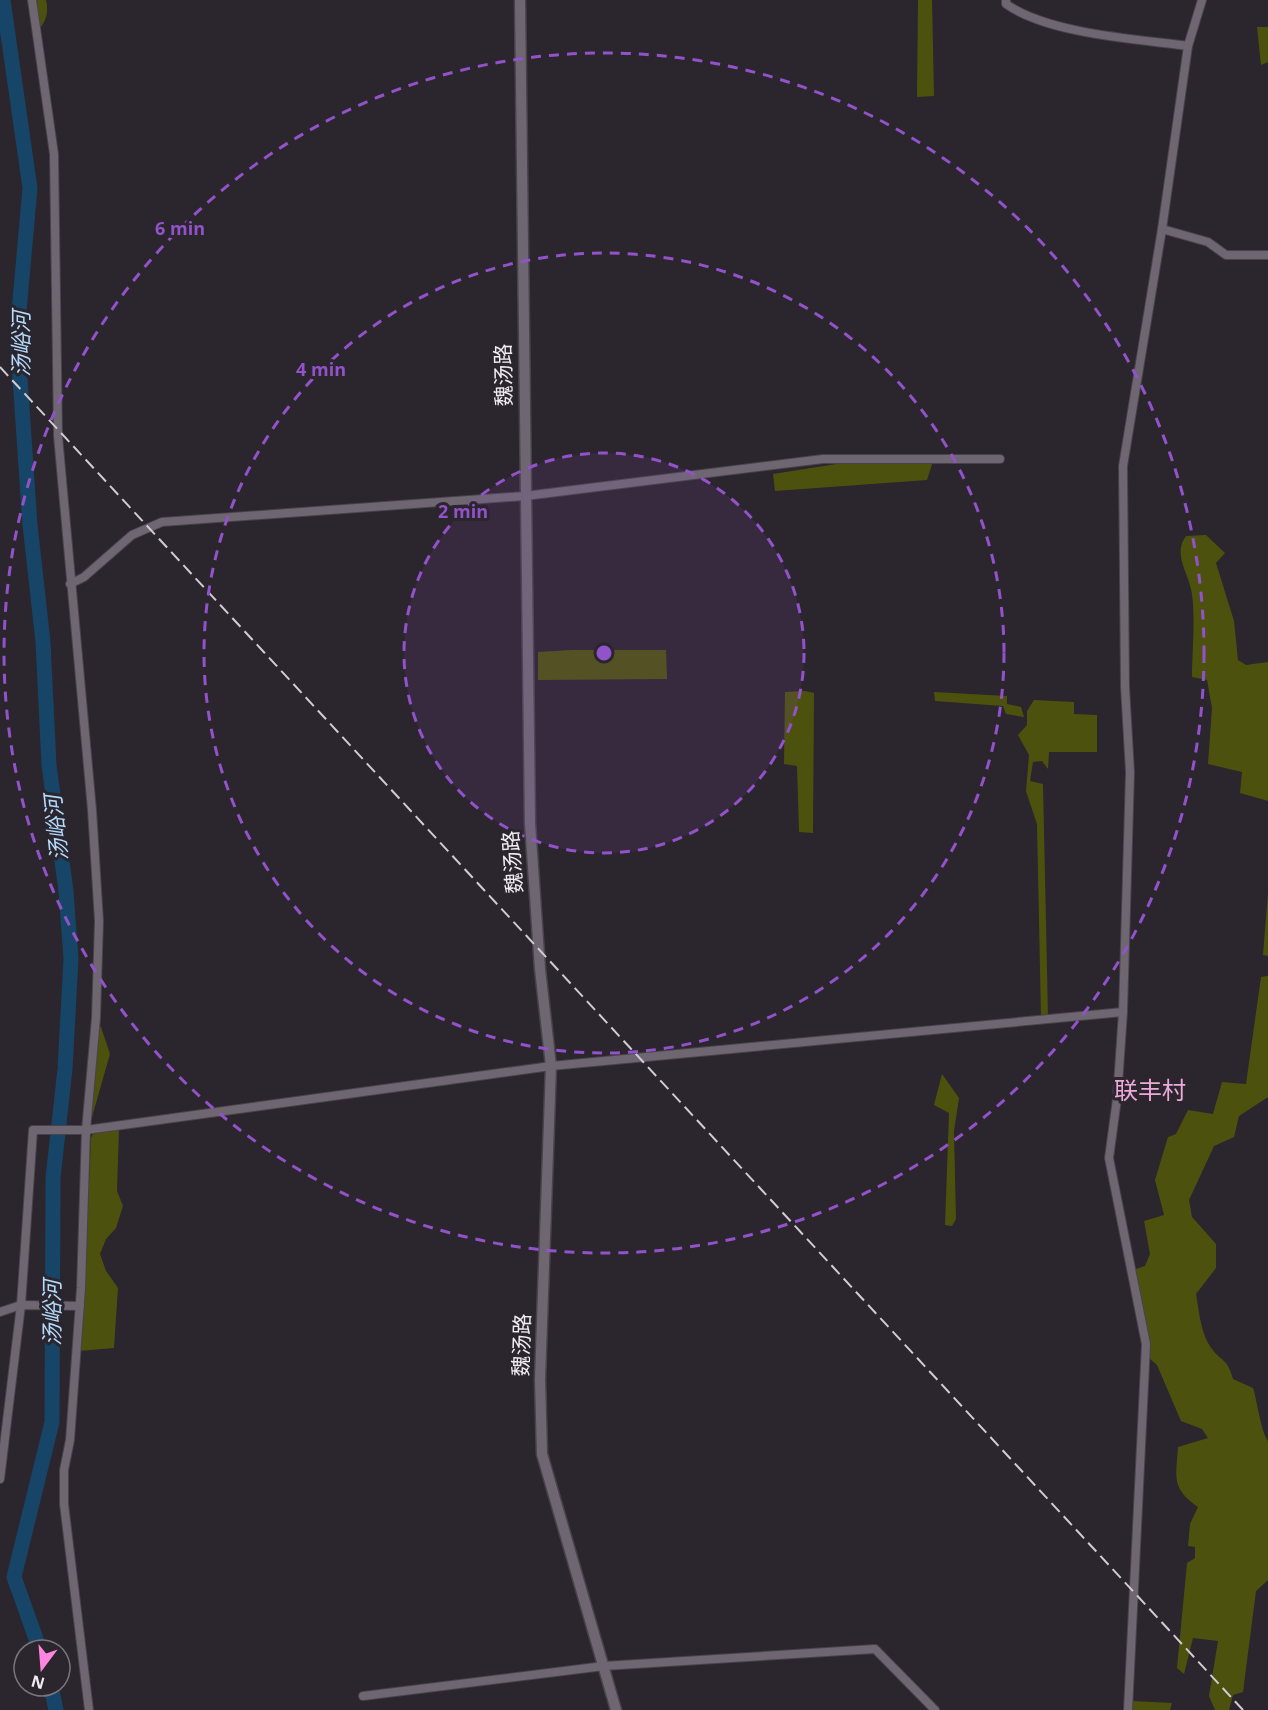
<svg xmlns="http://www.w3.org/2000/svg" width="1268" height="1710" font-family="'Open Sans','Noto Sans SC',sans-serif">
	<rect width="100%" height="100%" fill="#2b252d"/>
	<g fill="#4c520e">
		<path d="M37,0h9c3,13 0,20 -7,30z"/>
		<path d="M918,0h14l2,96 -17,1z"/>
		<path d="M1257,27h11v35l-7,3z"/>
		<path d="M933,461l-6,19 -152,11 -2,-17 76,-12z"/>
		<path d="M1206,535l19,18 -9,10 18,58 4,39 8,5 22,-3v139l-28,-8 2,-21 -34,-8 4,-56 -5,-28 -15,-3c0,-24 4,-66 -1,-88 -4,-18 -18,-36 -5,-53z"/>
		<path d="M572,650h94l1,29 -129,1v-28z"/>
		<path d="M805,691l9,2 -1,140 -14,-1 -2,-66 -13,-2 1,-72z"/>
		<path d="M934,692l73,4v8l14,3 3,10 -18,-3 -3,-8 -68,-5z"/>
		<path d="M1034,700l40,2v12l23,1v37h-48l-1,17 -6,-8 -9,1 -3,19 13,3 5,232 -7,2 -4,-194 -11,-33 3,-36 -11,-20 9,-10v-14z"/>
		<path d="M1268,893v63l-5,-1z"/>
		<path d="M1268,976v121l-29,19 -5,21 -20,9 -25,54 3,17 24,27v24l-20,26c3,17 5,41 16,55 11,14 15,9 21,30l20,9c4,12 8,44 15,53v139l-12,11 -13,101 -10,3 -4,15h-14l-6,-14 9,-55 -25,-3 -9,36 -7,-6 10,-105 8,-5v-11l-7,-1 2,-22 8,-17c-27,-19 -22,-29 -20,-60l30,-9 -6,-9 -21,-8 -24,-56 -8,-7 -16,-88 12,-4 5,-12 -6,-33 20,-6 -9,-35 13,-43 8,-3 12,-24 25,4 9,-32 24,2 15,-107z"/>
		<path d="M97,1024l4,3 9,27 -18,63z"/>
		<path d="M942,1074l17,24 -5,33 2,88 -4,7 -7,-1 4,-112 -15,-8z"/>
		<path d="M119,1129l-2,62 6,15 -7,22 -10,11 -6,15 6,17 12,17 -4,60 -35,3 2,-28h2l8,-185 2,-4z"/>
		<path d="M1132,1701l40,2 -2,7h-39z"/>
	</g>
	<g fill="none" stroke-linecap="round" stroke-linejoin="round">
		<g stroke="#174568" stroke-width="15">
			<path d="M3,0l27,188 -13,146 13,191 13,117 6,123 17,126 5,68 -6,110 -12,109 -1,244 -38,155 26,73"/>
			<path d="M51,1686l5,24"/>
		</g>
		<defs>
			<g id="minor">
				<path d="M32,0l22,154 4,282 34,374 7,111 -3,97 -10,112 -5,158 -11,152 -6,30v34l25,206"/>
				<path d="M1006,0v4c43,30 130,35 182,42"/>
				<path d="M1162,229l46,13 18,13h42"/>
				<path d="M70,584l14,-7 48,-42 30,-13 363,-26 298,-37h177"/>
				<path d="M0,1312l21,-7 59,1"/>
				<path d="M0,1479l21,-174 12,-175h53l465,-64 572,-54"/>
				<path d="M363,1696l241,-30 271,-17 60,61"/>
				<path d="M1128,1710l18,-366 -37,-186 8,-59 6,-87 7,-240 -5,-85 -2,-221 39,-237 26,-183 14,-46"/>
			</g>
			<path id="tertiary" d="M520,0l10,823 10,146 11,97 -11,313 2,75 74,256"/>
		</defs>
		<use href="#minor" stroke="#48434a" stroke-width="10"/>
		<use href="#tertiary" stroke="#48434a" stroke-width="13"/>
		<use href="#minor" stroke="#6e6771" stroke-width="8"/>
		<use href="#tertiary" stroke="#6e6771" stroke-width="10"/>
		<path stroke="#d1ccd3" stroke-width="2" stroke-dasharray="12 6" stroke-linecap="butt" d="M0,367l1243,1343"/>
	</g>
	<circle cx="604" cy="653" r="200" fill="#9252c9" fill-opacity=".12"/>
	<g fill="none" stroke="#9252c9" stroke-width="3" stroke-dasharray="10 8">
		<circle cx="604" cy="653" r="200"/>
		<circle cx="604" cy="653" r="400"/>
		<circle cx="604" cy="653" r="600"/>
	</g>
	<g text-anchor="middle" stroke-width="6" stroke-linejoin="round" paint-order="stroke">
		<g font-size="21" fill="#f0ecf2" stroke="#2b252d">
			<text transform="translate(504 375) rotate(-91)" y="7">魏汤路</text>
			<text transform="translate(513 862) rotate(-94)" y="7">魏汤路</text>
			<text transform="translate(522 1345) rotate(-88)" y="7">魏汤路</text>
		</g>
		<g font-size="22" font-style="italic" fill="#b2dafc" stroke="#2b252d">
			<text transform="translate(21 344) rotate(-90)" y="8">汤峪河</text>
			<text transform="translate(56 828) rotate(-96)" y="8">汤峪河</text>
			<text transform="translate(52 1313) rotate(-90)" y="8">汤峪河</text>
		</g>
		<g font-size="24" fill="#eca9d9" stroke="#2b252d">
			<text x="1150" y="1099">联丰村</text>
		</g>
	</g>
	<circle cx="604" cy="653" r="9" fill="#9252c9" stroke="#2b252d" stroke-width="3"/>
	<g font-size="18" text-anchor="middle" font-weight="bold" fill="#9252c9" stroke="#2b252d" stroke-width="6" stroke-linejoin="round" paint-order="stroke">
		<text x="180" y="235">6 min</text>
		<text x="321" y="376">4 min</text>
		<text x="463" y="518">2 min</text>
	</g>
	<g transform="translate(42 1668) rotate(196)"><circle r="28" fill="#2b252d" stroke="#7a757c" stroke-width="1.5"/>
	<path d="M0-4.5L10 22L0 15L-10 22Z" fill="#fe86e0"/>
	<text y="-9" font-size="16" font-weight="bold" text-anchor="middle" fill="#f0ecf2">N</text>
	</g>
</svg>
